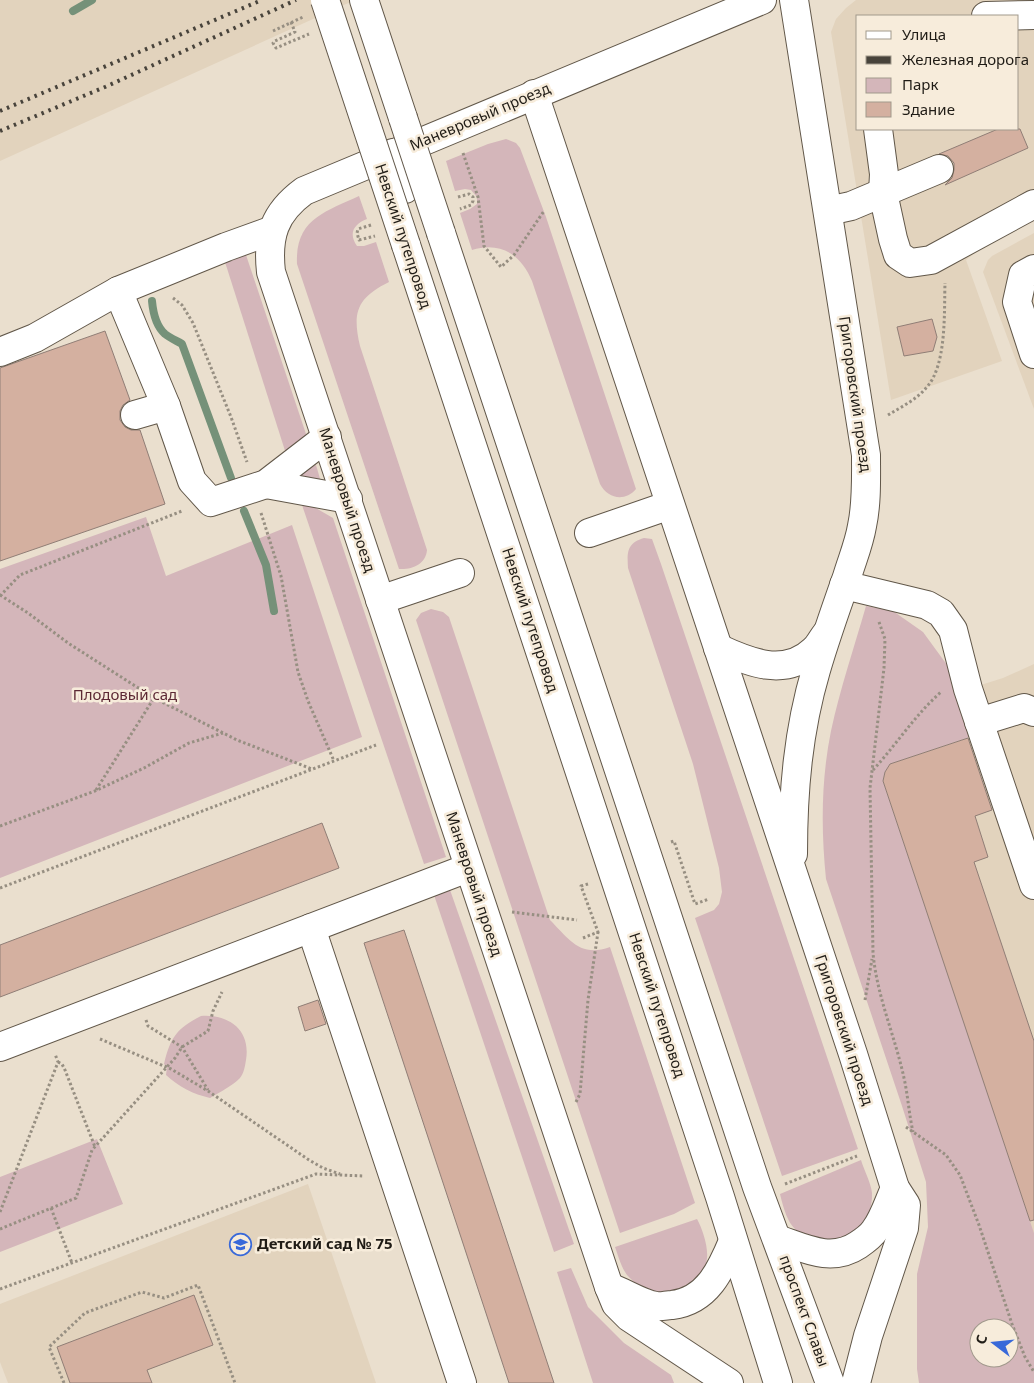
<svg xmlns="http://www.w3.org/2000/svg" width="1034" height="1383" font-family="'Noto Sans',sans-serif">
	<rect width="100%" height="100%" fill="#eadfce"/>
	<g fill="#e2d3bd" fill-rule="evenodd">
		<path d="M0,0h355l-355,161z"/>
		<path d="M856,0h178v217l-42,23 -26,20 36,101 -111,39 -60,-368 5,-13 10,-11zM858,16h160v113h-160z"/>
		<path d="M1034,233v176l-51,-137 5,-12 4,-4z"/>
		<path d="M1034,664v570l-153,-454 3,-8 65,-77 54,-17z"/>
		<path d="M308,1184l68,199h-368l-8,-21v-58z"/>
	</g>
	<g fill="#d4b6ba" fill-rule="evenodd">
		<path d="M506,139l10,4 4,5 26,69 90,272c-11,13 -28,10 -36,-5l-68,-203c-11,-26 -31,-40 -60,-31l-12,-37 10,-4 7,-5v-7l-6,-7 -6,-1 -10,2 -9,-30 42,-17z"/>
		<path d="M359,196l8,23c-13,5 -19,14 -10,27h7l12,-4 13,40c-32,16 -37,30 -29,64l67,204c-1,14 -15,20 -28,19l-102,-305c-2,-45 28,-52 62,-68z"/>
		<path d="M246,255l60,179 -2,5 -17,18 -62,-195z"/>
		<path d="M316,465l5,17 -30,-6z"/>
		<path d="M301,502l13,5 19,11 113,339 -22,7z"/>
		<path d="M146,517l20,59 126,-51 70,212 -362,141v-309z"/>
		<path d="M644,538l8,1 9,25 197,585 -76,27 -87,-258 19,-8 5,-6 3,-12 -3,-24 -26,-104 -65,-196c-1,-16 -1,-25 16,-30z"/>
		<path d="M866,606l27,5 30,21 27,37 20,68 -80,27 -5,8 -2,9 151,452v150h-115l-2,-14v-95l11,-47 -2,-45 -24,-76 -76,-227c-5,-49 -5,-99 5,-148 9,-42 23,-83 35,-125zM979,1328h30v30h-30z"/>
		<path d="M431,609l12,3 6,5 101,303c19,19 30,38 60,27l85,256 -21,11 -54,19 -204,-613 5,-7z"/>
		<path d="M449,887l125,357 -20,8 -121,-360z"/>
		<path d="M201,1016c28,-2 50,14 45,44 -1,6 -2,13 -6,18 -8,8 -20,14 -30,20 -17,-4 -31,-11 -44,-23l1,-8 -3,-3c6,-26 13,-36 37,-48z"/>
		<path d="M97,1139l26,65 -123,48v-75z"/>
		<path d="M861,1160c3,10 10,23 11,33 1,29 -19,41 -40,54 -36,-16 -42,-12 -52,-53z"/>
		<path d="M697,1219c6,11 13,32 9,44 -6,20 -34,33 -54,29 -9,-3 -19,-10 -25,-17 -6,-8 -9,-20 -12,-28z"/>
		<path d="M571,1268l17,39 36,36 47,32 3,8h-81l-36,-111z"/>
	</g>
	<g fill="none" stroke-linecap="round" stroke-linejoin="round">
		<g stroke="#759179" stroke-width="8">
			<path d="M73,11l19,-11"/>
			<path d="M152,301c1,11 4,25 13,33 5,4 12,7 17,10l49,134"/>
			<path d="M244,511l22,54 8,46"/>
		</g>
	</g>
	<g fill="#d4b0a0" stroke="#907e76">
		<path d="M998,129h22l8,19 -83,37 7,-7 2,-8v-7l-6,-7 -9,-2z"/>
		<path d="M932,319l5,18 -4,14 -29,5 -7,-29z"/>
		<path d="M105,331l25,69 -7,5 -3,6v9l5,7 6,3h9l25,74 -165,57v-193z"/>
		<path d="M968,738l24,72 -17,6 13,41 -14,5 60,179v179l-4,1 -147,-440 2,-9 5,-8z"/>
		<path d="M322,823l17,45 -339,129v-52z"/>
		<path d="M404,930l150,453h-45l-145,-440z"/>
		<path d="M318,1000l8,24 -21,7 -7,-24z"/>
		<path d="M194,1295l19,50 -66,25 5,13h-82l-13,-36z"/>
	</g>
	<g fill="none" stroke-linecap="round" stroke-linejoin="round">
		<defs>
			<g id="minor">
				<path d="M986,16l48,-1"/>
				<path d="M534,94l319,960 42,134 11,17 -2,23 -36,108 -12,47"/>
				<path d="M878,129l6,45 -1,19 10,46 5,16 12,8 21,-3 103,-56"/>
				<path d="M393,153l12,36"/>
				<path d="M828,211l23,-5 88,-37"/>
				<path d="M1034,269l-11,6 -6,27 17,52"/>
				<path d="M118,291l48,115 -31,9"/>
				<path d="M0,352l35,-14 83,-47 108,-44 47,-17"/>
				<path d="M166,406l26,75 19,21 55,-18 61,-47"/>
				<path d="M266,484l82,15"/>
				<path d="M589,533l81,-28"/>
				<path d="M844,585l83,20 14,8 12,17 15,59 66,196"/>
				<path d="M380,600l80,-27"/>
				<path d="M718,648c30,14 67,30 96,2 5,-4 8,-11 12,-16"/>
				<path d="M979,722l45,-14 10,4"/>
				<path d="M793,854c0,-63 5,-123 23,-184 9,-31 20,-62 31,-93 5,-17 12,-33 15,-51 5,-23 4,-48 4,-71l-72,-455"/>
				<path d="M311,928l151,455"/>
				<path d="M0,1047l468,-179"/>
				<path d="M777,1239c27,9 54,24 81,6 6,-4 13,-9 17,-15 9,-12 14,-29 20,-42"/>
				<path d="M609,1287c15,5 32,17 47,19 5,1 11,-1 16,-1 35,-4 49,-35 61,-64"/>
				<path d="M729,1383l-100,-66 -13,-13 -7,-17 -338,-1015c-4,-36 3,-59 33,-81l458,-191"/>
			</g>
			<g id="major">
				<path d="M364,0l39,118"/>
				<path d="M441,233l316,954 73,196"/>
				<path d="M406,245l314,952 58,186"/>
			</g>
		</defs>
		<use href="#minor" stroke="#615749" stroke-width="30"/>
		<use href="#major" stroke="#615749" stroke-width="30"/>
		<g stroke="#978f82" stroke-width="3" stroke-dasharray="2.5 2.5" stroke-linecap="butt">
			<path d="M291,22l4,10 -20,9 -2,2 3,5 33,-14"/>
			<path d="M273,31l30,-14"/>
			<path d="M463,153l15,44 6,49 17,21 13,-12 30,-44"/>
			<path d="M458,197l11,-3 4,3v4l-2,4 -11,4"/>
			<path d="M371,225l-13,4 -1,4 2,7 16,-4"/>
			<path d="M173,298l9,7 11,18 38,94 16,45"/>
			<path d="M888,415c13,-8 28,-15 38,-27 21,-22 18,-76 19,-105"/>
			<path d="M261,513l20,63 17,96 10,29 26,60"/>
			<path d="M0,595l28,18 40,30 86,55 83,42 75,29"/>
			<path d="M0,596l20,-21 162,-64"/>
			<path d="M879,622l6,17 -1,29 -14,120 3,165c4,44 22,83 31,125 4,18 5,36 9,54"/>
			<path d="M873,770c23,-25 42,-55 68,-78"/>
			<path d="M96,790l58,-92"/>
			<path d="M0,826l95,-35 49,-23 45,-25 34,-10"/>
			<path d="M671,842l3,-1 21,63 14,-5"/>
			<path d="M0,888l376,-143"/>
			<path d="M512,912l65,8"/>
			<path d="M583,938l15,-6 -17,-46 7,-2"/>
			<path d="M865,1000l7,-41"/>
			<path d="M146,1020l2,6 34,21 26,43"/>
			<path d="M100,1039l71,30 37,22 101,69 14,8 17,6"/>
			<path d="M58,1062l4,2 3,6 30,77"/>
			<path d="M576,1102l4,-8 8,-94 10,-68"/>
			<path d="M906,1127l40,28 14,20 19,50 33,99 13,33 9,15"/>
			<path d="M785,1184l72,-28"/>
			<path d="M51,1208l21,55"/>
			<path d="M0,1212l58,-150 -3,-8"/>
			<path d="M0,1229l76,-31 16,-48 83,-92 7,-11 26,-16 5,-20 9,-19"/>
			<path d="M0,1289l316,-115 48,2"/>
			<path d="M64,1383l-15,-36 36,-34 57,-21 22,6 34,-13 37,98"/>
		</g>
		<use href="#minor" stroke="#fff" stroke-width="28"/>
		<use href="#major" stroke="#fff" stroke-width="28"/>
		<g stroke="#48433b" stroke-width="4" stroke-dasharray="2.5 5" stroke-linecap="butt">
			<path d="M0,111l262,-111"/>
			<path d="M0,131l105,-44 191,-87"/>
		</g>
		<defs>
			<g id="major-bridge">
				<path d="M325,0l81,245"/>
				<path d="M403,118l38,115"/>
			</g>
		</defs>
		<use href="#major-bridge" stroke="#615749" stroke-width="30" stroke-linecap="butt"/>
		<use href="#major-bridge" stroke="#fff" stroke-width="28"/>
	</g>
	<defs>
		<symbol id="school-ring" viewBox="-11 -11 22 22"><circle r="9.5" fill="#f7ecdb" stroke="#3969d9" stroke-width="1.5"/><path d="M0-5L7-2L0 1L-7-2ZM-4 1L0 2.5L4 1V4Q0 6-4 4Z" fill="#3969d9"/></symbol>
	</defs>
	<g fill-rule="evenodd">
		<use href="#school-ring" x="228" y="1232" width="25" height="25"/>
	</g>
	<g text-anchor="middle" stroke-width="5" stroke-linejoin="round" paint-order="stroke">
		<g font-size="15" fill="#201c16" stroke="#f7ecdb">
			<text transform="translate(480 117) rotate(-23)" y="5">Маневровый проезд</text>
			<text transform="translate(403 236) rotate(72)" y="5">Невский путепровод</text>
			<text transform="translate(855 394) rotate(82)" y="5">Григоровский проезд</text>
			<text transform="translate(347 500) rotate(72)" y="5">Маневровый проезд</text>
			<text transform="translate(530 620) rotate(72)" y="5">Невский путепровод</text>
			<text transform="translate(474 884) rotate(72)" y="5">Маневровый проезд</text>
			<text transform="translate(657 1005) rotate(72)" y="5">Невский путепровод</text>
			<text transform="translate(844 1030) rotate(72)" y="5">Григоровский проезд</text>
			<text transform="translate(804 1311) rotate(70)" y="5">проспект Славы</text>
		</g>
		<g font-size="15" fill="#5d2934" stroke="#f7ecdb">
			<text x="125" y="700">Плодовый сад</text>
		</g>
		<g font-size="15" font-weight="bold" fill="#201c16" stroke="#f7ecdb" text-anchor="start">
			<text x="257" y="1249">Детский сад № 75</text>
		</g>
	</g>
	<rect x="856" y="15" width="162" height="115" fill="#f7ecdb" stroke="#a1998c"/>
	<rect x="866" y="31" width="25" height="8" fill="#ffffff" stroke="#a1998c"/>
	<text x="902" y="40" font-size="15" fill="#201c16">Улица</text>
	<rect x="866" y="56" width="25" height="8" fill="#48433b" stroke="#a1998c"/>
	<text x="902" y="65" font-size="15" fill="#201c16">Железная дорога</text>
	<rect x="866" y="78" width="25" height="15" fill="#d4b6ba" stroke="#a1998c"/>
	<text x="902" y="90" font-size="15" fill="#201c16">Парк</text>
	<rect x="866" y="102" width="25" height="15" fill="#d4b0a0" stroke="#a1998c"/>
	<text x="902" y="115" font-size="15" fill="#201c16">Здание</text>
	<g transform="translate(994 1343) rotate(286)"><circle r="24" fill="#f7ecdb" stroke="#a1998c"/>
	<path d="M0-4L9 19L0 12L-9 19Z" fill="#3969d9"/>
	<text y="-8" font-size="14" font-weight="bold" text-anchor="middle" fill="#201c16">С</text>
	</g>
</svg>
